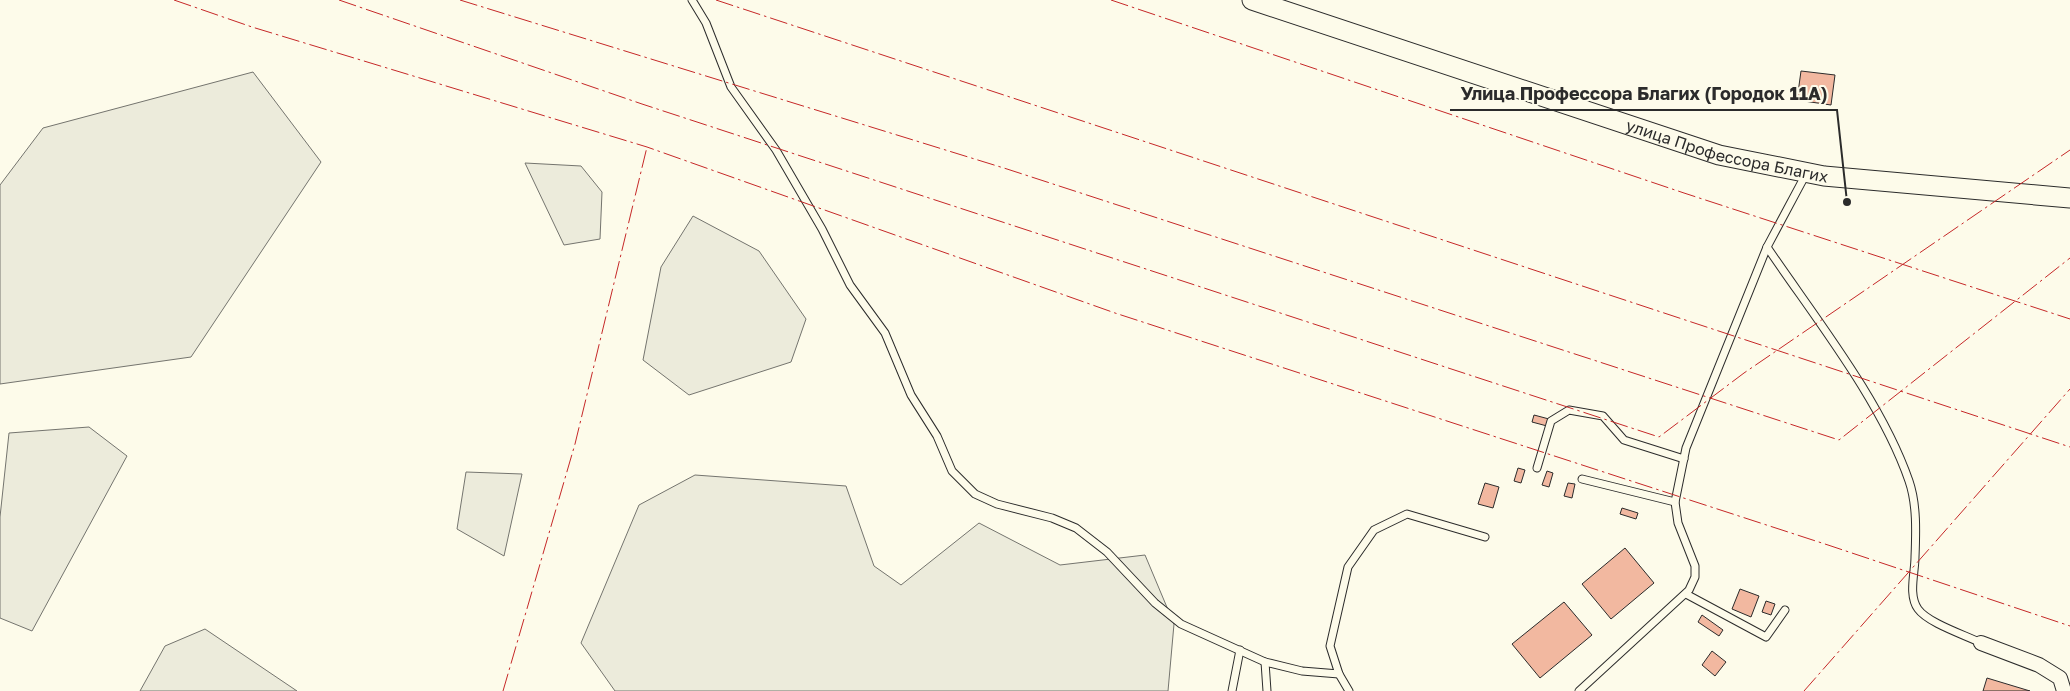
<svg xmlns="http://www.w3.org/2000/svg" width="2070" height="691" font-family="'Golos Text',sans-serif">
	<rect width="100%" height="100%" fill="#fdfbea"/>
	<g fill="#ecebdb" stroke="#74746e">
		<path d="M253,72l68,90 -130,195 -191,27v-199l43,-57z"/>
		<path d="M525,163l56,3 21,26 -2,47 -36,6z"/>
		<path d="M693,216l66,35 47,68 -15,43 -102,33 -46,-35 18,-93z"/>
		<path d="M89,427l38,29 -95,175 -32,-13v-101l9,-84z"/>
		<path d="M466,472l56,2 -18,82 -47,-27z"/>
		<path d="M695,475l151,11 28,80 27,19 78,-62 81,42 85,-10 29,69 -6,67h-553l-34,-48 58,-138z"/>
		<path d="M205,629l92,62h-157l25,-45z"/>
	</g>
	<g fill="#f2b8a0" stroke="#2b2b2b">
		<path d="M1801,71l34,4 -4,30 -34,-5z"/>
		<path d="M1534,415l15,4 -2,7 -15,-4z"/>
		<path d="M1518,468l7,2 -4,13 -7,-2z"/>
		<path d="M1547,471l6,2 -4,14 -7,-2z"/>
		<path d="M1485,483l14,4 -6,21 -15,-4z"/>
		<path d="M1568,483l7,1 -3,14 -8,-2z"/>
		<path d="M1622,508l16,5 -2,6 -16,-5z"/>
		<path d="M1625,548l29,35 -43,36 -29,-35z"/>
		<path d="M1740,589l19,7 -8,21 -19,-8z"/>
		<path d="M1766,601l9,3 -4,11 -9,-3z"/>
		<path d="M1564,602l28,33 -52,43 -28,-34z"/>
		<path d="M1702,615l21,15 -4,6 -21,-14z"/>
		<path d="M1712,651l14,11 -11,14 -13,-11z"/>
		<path d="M1987,678l43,13h-47z"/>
	</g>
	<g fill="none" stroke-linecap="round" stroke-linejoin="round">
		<defs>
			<g id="lane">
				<path d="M692,0l14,23 25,64 45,63 46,79 28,56 35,48 26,62 26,41 15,35 23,23 22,10 55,14 24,10 31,24 48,51 26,21 84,38 37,9 37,3"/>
				<path d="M1767,247c48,71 114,153 142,234 8,23 7,51 6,76 0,16 -7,38 3,52 10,14 47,26 63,34"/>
				<path d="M1537,468l14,-47 18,-11 34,6 21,24 60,19"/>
				<path d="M1582,479l93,23"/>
				<path d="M1686,594l80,43 19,-27"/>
				<path d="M1265,662l2,29"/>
				<path d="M1232,691l8,-41"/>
				<path d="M1349,691l-10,-17 -9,-28 18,-79 26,-37 33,-16 78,23"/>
				<path d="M1579,691l110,-101 6,-13v-11l-17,-43 -3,-21 11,-54 81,-201 39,-73"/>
			</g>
			<path id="street" d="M1981,643l58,22 21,13 4,13"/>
			<g id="secondary">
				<path id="s1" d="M1252,0l467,155 105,21 246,22"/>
			</g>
		</defs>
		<use href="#lane" stroke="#2b2b2b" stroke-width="9"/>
		<use href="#street" stroke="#2b2b2b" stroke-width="16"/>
		<use href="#secondary" stroke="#2b2b2b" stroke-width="21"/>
		<use href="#lane" stroke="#fdfbea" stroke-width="7"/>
		<use href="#street" stroke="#fdfbea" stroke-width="14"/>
		<use href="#secondary" stroke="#fdfbea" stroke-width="19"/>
		<g stroke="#c62828" stroke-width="1" stroke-dasharray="18 4 2.5 4" stroke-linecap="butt">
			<path d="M174,0l78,27 395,120 468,166 713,232 242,81"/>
			<path d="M339,0l303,104 1017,333 85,-64 326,-223"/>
			<path d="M460,0l547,169 832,271 231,-182"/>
			<path d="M716,0l1354,447"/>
			<path d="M1111,0l573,193 386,126"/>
			<path d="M503,691l72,-247 72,-297"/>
			<path d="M1804,691l266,-302"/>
		</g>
	</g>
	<g text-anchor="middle" stroke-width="4" stroke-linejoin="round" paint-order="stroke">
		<g font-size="16" fill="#2b2b2b" stroke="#fdfbea">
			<text dy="6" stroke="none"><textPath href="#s1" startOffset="499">улица Профессора Благих</textPath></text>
		</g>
	</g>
	<path fill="none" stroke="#2b2b2b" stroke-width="2" d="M1847 202L1837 110H1450"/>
	<circle fill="#2b2b2b" stroke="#fdfbea" stroke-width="2" cx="1847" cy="202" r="5"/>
	<g font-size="18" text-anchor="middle" font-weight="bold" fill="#2b2b2b" stroke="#fdfbea" stroke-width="4" stroke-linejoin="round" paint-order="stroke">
		<text x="1644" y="100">Улица Профессора Благих (Городок 11А)</text>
	</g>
</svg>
